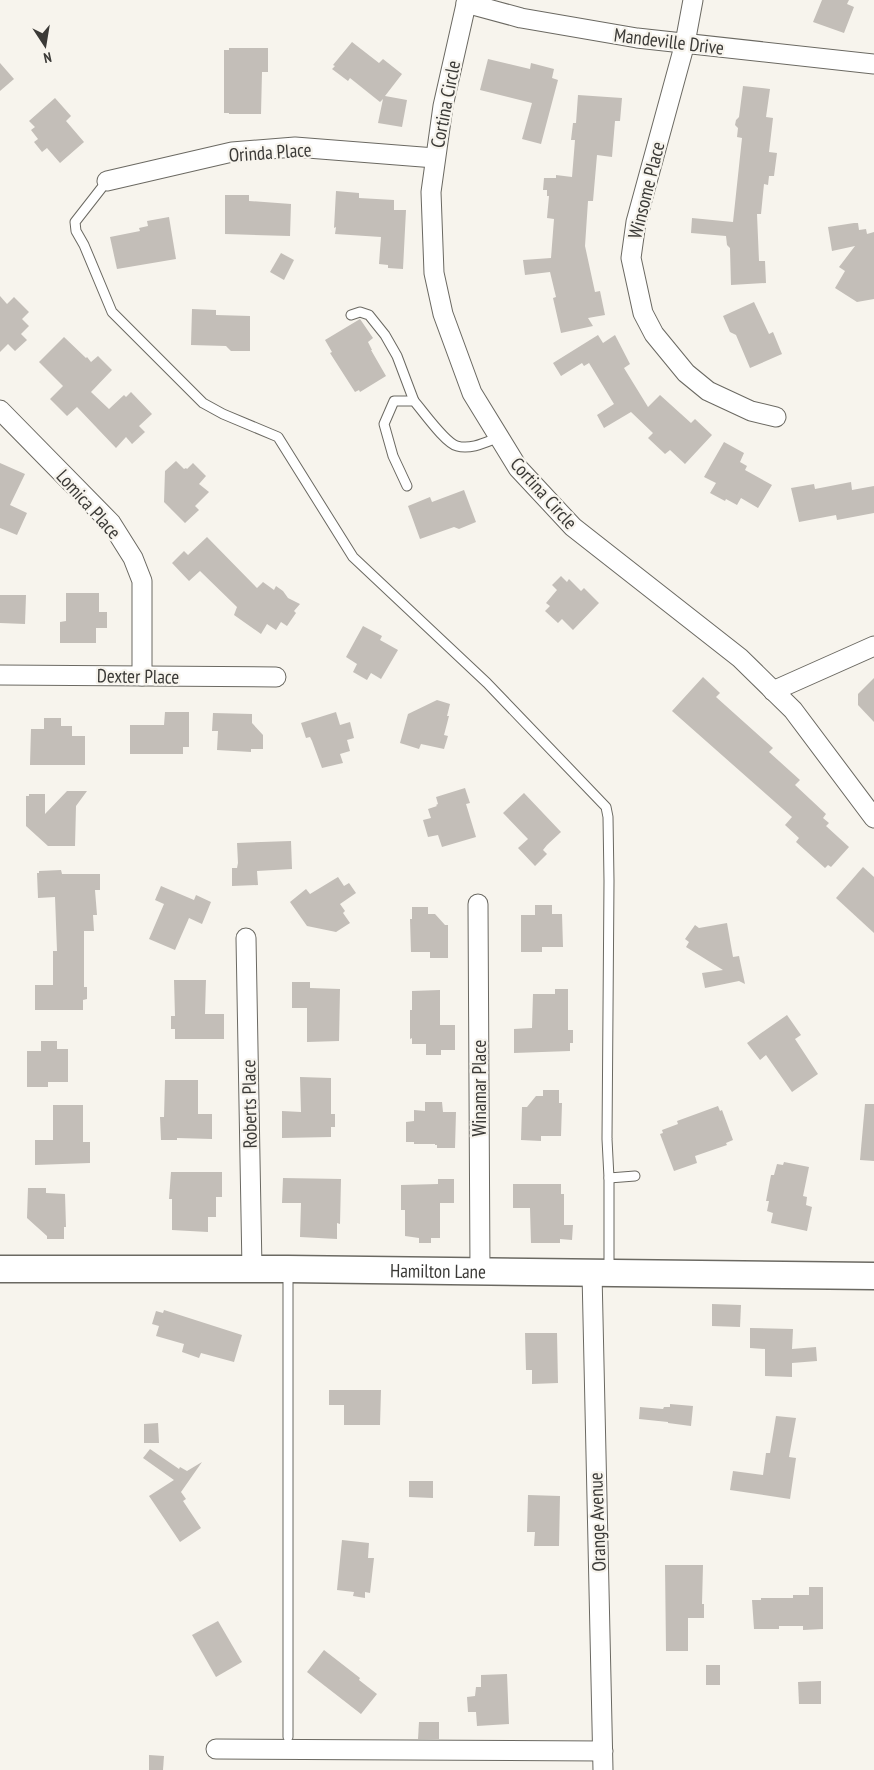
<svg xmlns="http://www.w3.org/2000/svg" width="874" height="1770" font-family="'PT Sans Narrow',sans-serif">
	<rect width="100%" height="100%" fill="#f7f4ed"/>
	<g fill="#c3beb8">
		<path d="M822,0h27l-2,4 7,3 -10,26 -31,-11z"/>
		<path d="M352,42l27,21 4,-4 19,15 -17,22 22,4 -5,27 -24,-4 5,-24 -3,3 -30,-24 -2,3 -16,-12 3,-3 -2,-1z"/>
		<path d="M229,48h39v24h-6l-1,42h-32v-1h-5v-63h5z"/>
		<path d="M488,59l42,10 1,-6 23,6 -2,9 6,2 -17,64 -19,-5 10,-36 -52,-13z"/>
		<path d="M0,63l14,16 -14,12z"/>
		<path d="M743,86l27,3 -4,28 7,1 -4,34 8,1 -3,23h-5l-1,9 -4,-1 -3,30h-4l2,47h6l1,22 -35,2 -1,-37 -3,-3 -1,-9 -35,-3 1,-15 41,4 9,-84 -5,-1 1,-9 -3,-3 1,-5 3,-3z"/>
		<path d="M578,95l44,3 -2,23h-5l-3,36 -15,-2 -4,46h-5l-3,45 10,46 5,-1 5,24 -17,3 5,8 -32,7 -8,-35 3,-1 -6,-25 -25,3 -2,-15 28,-2 3,-39 -7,-1 2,-22h-2v-6h-4l1,-12h12v-3l16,2 3,-37h-4l2,-17h3z"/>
		<path d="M55,98l16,18 -5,5 18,21 -24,21 -13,-15 -5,4 -8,-10 4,-3 -7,-9 4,-3 -6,-6z"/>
		<path d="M336,191l23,2v5l35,2v10h12l-3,59 -15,-1v-3l-9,-1 2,-27 -46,-3 1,-7 -2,1z"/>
		<path d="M225,195h24v6l42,3 -1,32 -65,-2z"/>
		<path d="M169,217l7,42 -59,10 -7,-32 30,-6 -1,-3 9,-2 -1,-5z"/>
		<path d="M854,223h4l1,7 7,-1 1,5 7,-2v67l-17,3 -22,-14 10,-17 -6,-4 16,-21 -23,5 -4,-24z"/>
		<path d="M281,253l13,7 -10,20 -14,-8z"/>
		<path d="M0,296l7,8 7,-7 15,15 -7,7 7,7 -8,8 6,6 -12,11 -7,-7 -8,8z"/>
		<path d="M754,302l15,32 4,-2 9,22 -32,14 -14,-33 -6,-3 -7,-16z"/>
		<path d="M192,309l24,1v5l34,1v35h-19l-5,-5 -35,-1z"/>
		<path d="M360,319l13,19 -5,4 4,8h-1l15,26 -26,16 -1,-2 -4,2 -25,-39 2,-1 -7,-12z"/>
		<path d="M598,335l5,8 12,-8 15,29 -6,4 24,39 12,-12 31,28 4,-4 17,16 -27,29 -15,-14 -5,4 -17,-16 5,-5 -22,-21 -27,16 -7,-13 17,-11 -25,-41 -5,3 -2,-3 -21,13 -8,-13z"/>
		<path d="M64,337l22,21 1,-1 4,5 7,-6 14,14 -21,22 18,17 15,-14 2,2 5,-5 21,22 -13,12 6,6 -13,12 -6,-7 -10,11 -39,-41 -10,9 -17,-17 13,-13 -24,-24z"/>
		<path d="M724,442l20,11 -4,9 7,4 -2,4 27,15 -14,23 -17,-10 -4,7 -11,-6 -1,2 -15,-8 6,-10 -12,-6z"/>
		<path d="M176,461l8,8 2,-1 1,1 6,-6 13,13 -7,8 10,8 -14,14 4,4 -14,13 -21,-21 1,-31z"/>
		<path d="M0,463l25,11 -15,31 17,8 -10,22 -17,-7z"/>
		<path d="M851,482l1,8 22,-4v27l-37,7 -1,-5 -37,7 -8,-34 23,-4 1,5z"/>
		<path d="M464,490l12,32 -17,7 -5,-2 -34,12 -12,-33 22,-9 2,5z"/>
		<path d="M207,537l50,51 6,-6 11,8 2,-4 7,5 5,7 12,6 -6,7 2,2 -9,13 -6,-4 -5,8 -9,-6 -6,10 -27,-19 3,-8 -37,-36 -11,10 -17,-18 12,-12 4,4z"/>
		<path d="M561,576l6,6 2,-3 12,12 3,-3 15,15 -26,27 -11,-11 -4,4 -13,-12 5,-5 -4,-3 11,-13 -5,-5z"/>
		<path d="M66,593h33v19h8v16h-11v15h-36v-21l6,-1z"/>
		<path d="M0,595h26l-1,29 -25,-1z"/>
		<path d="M363,626l19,10 -2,4 18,10 -17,29 -10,-6 -4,7 -14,-8 4,-8 -11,-7z"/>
		<path d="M703,677l17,16 -4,4 57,51 -4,4 31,28 -5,5 31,29 -3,4 6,5 -3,3 23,21 -18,20 -3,-2 -3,3 -29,-26 3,-4 -14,-13 7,-8 -120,-106z"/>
		<path d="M874,678v44l-16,-17v-11z"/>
		<path d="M437,700l13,4 -3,12h2l-5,19 4,1 -4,13 -23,-5 -2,5 -19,-6 8,-29z"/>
		<path d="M165,712h24v35h-6v7h-53v-29h34z"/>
		<path d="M336,712l4,13 10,-3 4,16 -7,2 3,11 -10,3 3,9 -21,5 -10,-27 -2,-4 -4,1 -5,-15z"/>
		<path d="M213,713l39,1v9l11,12v14h-12v3l-34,-2 1,-19h-6z"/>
		<path d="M44,718h17v8h11v10h13v29h-55l1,-36h13z"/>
		<path d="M465,788l5,15 -4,1 10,33 -34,10 -4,-12 -10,2 -5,-17 8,-2 -3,-9 9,-3 -1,-1 2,-1 -2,-7z"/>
		<path d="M67,791h20l-11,15 -1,40h-27l-22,-20v-30h3v-2h16v20z"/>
		<path d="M524,793l37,39 -14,13 -4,5 4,4 -12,12 -17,-18 10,-9 -25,-26z"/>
		<path d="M291,841l1,28 -35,2 1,14 -26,1v-18h5l1,-5 -1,-20z"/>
		<path d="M863,867l11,10v56l-38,-35z"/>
		<path d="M61,870l1,4h38v16h-5l2,25h-4l1,16h-10v56h3v12l-4,1v10h-48v-25h18v-34h4l-2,-54 -17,1 -1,-25h2v-2z"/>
		<path d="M338,877l6,9 5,-3 7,10 -16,11 5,7 -2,2 7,10 -14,9 -29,-6 -17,-24 16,-13 4,5z"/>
		<path d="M161,886l33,14 2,-5 15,7 -9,22 -13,-6 -14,32 -26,-11 15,-35 -9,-4z"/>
		<path d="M535,905h17v9h10l1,33h-21v5h-21v-37h14z"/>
		<path d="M412,907h16v7h7l10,11h3v33h-18v-6h-19l-1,-33h2z"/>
		<path d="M727,923l6,34 6,-1 6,28 -6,-3 -34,7 -3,-15 21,-3 -37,-23 3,-5 -4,-3 10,-14 4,3z"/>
		<path d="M174,980h32l-1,34h19v25h-49v-10h-4v-13h4z"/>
		<path d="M292,982h18v6l30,1 -1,52 -32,1v-34h-15z"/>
		<path d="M555,989h13v41h5v13h-3v8l-56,2v-24l18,-1 1,-34h22z"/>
		<path d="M440,990v35h15v25h-14v5h-15v-11h-14v-6l-2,1v-29h2v-19z"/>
		<path d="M787,1015l14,20 -6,4 23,35 -26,18 -26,-37 -6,5 -13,-17z"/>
		<path d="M41,1041h16v8h11v33h-20v5h-21v-36h14z"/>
		<path d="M300,1077l31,1v36h4v13h-4v10l-49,1v-27l19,1z"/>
		<path d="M165,1080h33v34h14v25l-35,-1v2h-16l-1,-23h4z"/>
		<path d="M543,1090h16v13h3l-1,33h-20v5l-20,-1 1,-33h5l9,-11h7z"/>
		<path d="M425,1102h17l1,10h13l-1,36h-18v-3h-2v-1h-21v-2h-8v-20l8,-1v-11l11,1z"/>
		<path d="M865,1104h9v57l-14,-1z"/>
		<path d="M53,1105h30v37h7v21l-55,2v-25h18z"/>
		<path d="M718,1106l2,5 2,-1 11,30 -7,3 1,2 -32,11 2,7 -23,8 -14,-37 3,-1 -1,-3 16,-6 -1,-3z"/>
		<path d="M784,1162l25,5 -6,29 4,1 -1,8 6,2 -5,24 -36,-8 2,-10 -6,-2 2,-10h-3l5,-26h3l3,-11 6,1z"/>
		<path d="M171,1172h51v25h-6v20h-8v15l-36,-2v-31h-3z"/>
		<path d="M283,1178l58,1 -1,45 -3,-1v16l-37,-2 1,-34h-19z"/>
		<path d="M438,1179h16v24h-14v35h-9v5h-12v-5l-14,-2v-26h-4v-25l37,-1z"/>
		<path d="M513,1184h48v10h3v31h9l-1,15 -12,-1v4h-29l-1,-35h-17z"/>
		<path d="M28,1188h18v5l19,1 1,33h-2v12h-17v-3l-20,-18z"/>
		<path d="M712,1304l29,1 -1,22 -28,-1z"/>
		<path d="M164,1310l78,25 -8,27 -33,-9 -2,5 -17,-6 2,-8 -28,-8 3,-10 -7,-2 4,-13 7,2z"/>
		<path d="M750,1328l43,1 -1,20 24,-2 1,14 -25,2v14l-27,-1v-27l-15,-1z"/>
		<path d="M525,1333h32l1,50 -26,1v-14h-6z"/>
		<path d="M329,1390h52l-1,35h-36v-20h-15z"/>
		<path d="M670,1404l23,2 -2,20 -23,-3v-1l-29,-3 1,-12 23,2 1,-2h6z"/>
		<path d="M776,1416l20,2 -7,39 7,1 -6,41 -60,-9 3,-19 30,4 3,-22h4z"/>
		<path d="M158,1423l1,20h-15v-19z"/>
		<path d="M150,1449l29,20 1,-2 7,4 15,-9 -21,30 5,7 -3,2 18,27 -21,14 -31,-46 25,-16 -31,-22z"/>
		<path d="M409,1481h24v17l-24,-1z"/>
		<path d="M528,1495l32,1 -1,50h-25l1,-14h-8z"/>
		<path d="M342,1540l27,3 -1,15h6l-4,35 -5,-1v6l-12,-2 1,-4 -17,-2z"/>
		<path d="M665,1565h38l-1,39h2v14h-16v33h-22z"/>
		<path d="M809,1587h14v42l-20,1v-4h-24v3h-25l-2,-29h9v-2h32v-3h16z"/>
		<path d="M218,1621l24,41 -26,15 -24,-42z"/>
		<path d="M324,1650l36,28 -1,2 18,14 -16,20 -54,-42z"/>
		<rect x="706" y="1665" width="14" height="20"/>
		<path d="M507,1674l2,50 -32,2 -1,-14h-8l-1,-15 8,-1 1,-9h5v-12z"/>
		<path d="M821,1681v23h-22l-1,-22z"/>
		<path d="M419,1722h20v17h-21z"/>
		<path d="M149,1755l15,1 -1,14h-14z"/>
	</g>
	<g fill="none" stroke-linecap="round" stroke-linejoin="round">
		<defs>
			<g id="lane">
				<path d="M107,181l-32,41 1,9 8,14 28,67 91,91 20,11 55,23 75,120 134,126 119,124 2,10 1,64 -2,258 2,39 26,-2"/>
				<path d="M351,315l9,-3 9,3 16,20 12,21 17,45"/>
				<path d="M407,486l-14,-30 -9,-32 10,-23h20c9,10 31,42 43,45 14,4 29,-4 42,-9"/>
				<path d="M609,1270v-92"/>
				<path d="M288,1272v465"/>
			</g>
			<g id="street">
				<path d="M467,0l-24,106 -12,86 3,81 9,41 29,79 46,75 55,59 167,131 53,52 81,108"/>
				<path d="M693,0l-8,43 -49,179 -5,36 12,55 11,21 32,39 22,18 43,20 25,6"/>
				<path d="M466,3l55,15 116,20 237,26"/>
				<path d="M107,181l125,-29 63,-5 140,11"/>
				<path d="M0,410l111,113 22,35 9,23v95"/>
				<path d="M0,675l276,2"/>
				<path d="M773,691l101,-45"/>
				<path d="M478,904l2,367"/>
				<path d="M246,938l6,331"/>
				<path d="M592,1273l11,497"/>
				<path d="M216,1749l387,2"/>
			</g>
			<g id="secondary">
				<path id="s1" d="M0,1269h288l586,7"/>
			</g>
		</defs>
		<use href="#lane" stroke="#6b6962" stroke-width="11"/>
		<use href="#street" stroke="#6b6962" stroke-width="21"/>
		<use href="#secondary" stroke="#6b6962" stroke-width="29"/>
		<use href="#lane" stroke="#fff" stroke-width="9"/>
		<use href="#street" stroke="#fff" stroke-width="19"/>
		<use href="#secondary" stroke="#fff" stroke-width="26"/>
	</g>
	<g text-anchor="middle" stroke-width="4.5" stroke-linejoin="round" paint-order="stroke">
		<g font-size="19" fill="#3b3a37" stroke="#f7f4ed">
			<text transform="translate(669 41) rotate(7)" y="7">Mandeville Drive</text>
			<text transform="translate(445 104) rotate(-79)" y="7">Cortina Circle</text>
			<text transform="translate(270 152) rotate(-4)" y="7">Orinda Place</text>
			<text transform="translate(646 190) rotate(-76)" y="7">Winsome Place</text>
			<text transform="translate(544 493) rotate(48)" y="7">Cortina Circle</text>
			<text transform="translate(89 504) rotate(48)" y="7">Lomica Place</text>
			<text transform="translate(138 676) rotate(1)" y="7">Dexter Place</text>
			<text transform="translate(479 1088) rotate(-90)" y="7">Winamar Place</text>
			<text transform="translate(249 1104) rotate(-91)" y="7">Roberts Place</text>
			<text dy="7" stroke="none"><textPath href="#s1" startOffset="438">Hamilton Lane</textPath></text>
			<text transform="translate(597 1522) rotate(-92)" y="7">Orange Avenue</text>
		</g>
	</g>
	<g transform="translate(45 45) rotate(168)" stroke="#f7f4ed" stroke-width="4" paint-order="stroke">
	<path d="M0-4L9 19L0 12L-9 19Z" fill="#3b3a37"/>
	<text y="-8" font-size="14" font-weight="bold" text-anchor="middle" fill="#3b3a37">N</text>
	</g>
</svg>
